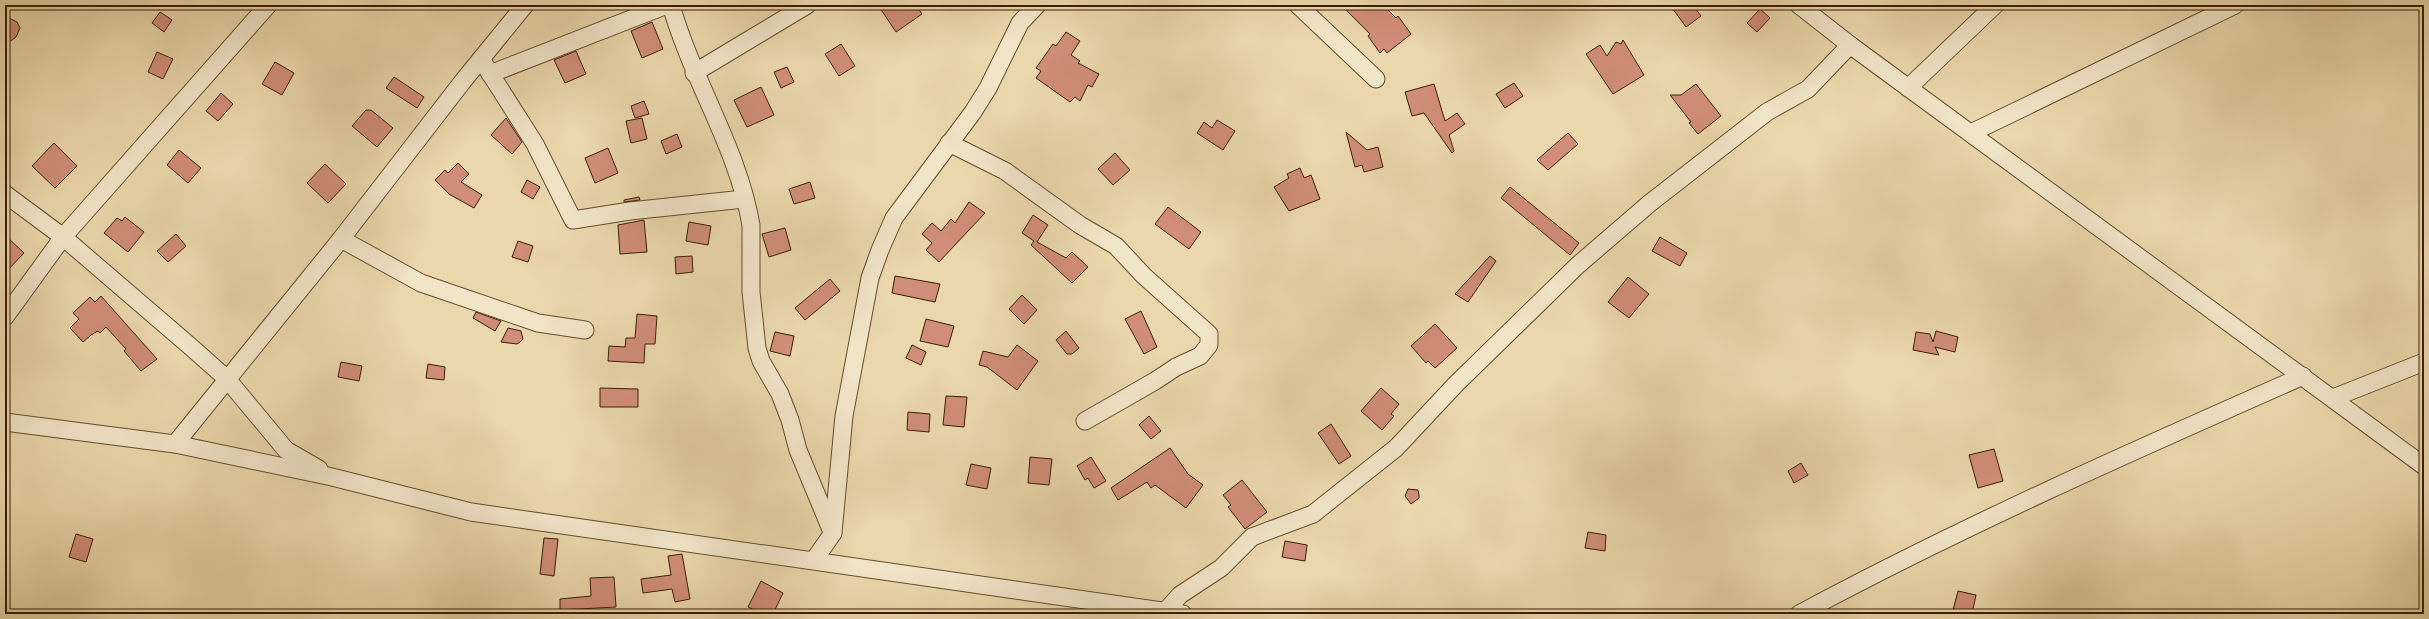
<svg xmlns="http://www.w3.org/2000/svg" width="2429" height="619" font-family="Alegreya,serif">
	<rect width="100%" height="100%" fill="#ead7ab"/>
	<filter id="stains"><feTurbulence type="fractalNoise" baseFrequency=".005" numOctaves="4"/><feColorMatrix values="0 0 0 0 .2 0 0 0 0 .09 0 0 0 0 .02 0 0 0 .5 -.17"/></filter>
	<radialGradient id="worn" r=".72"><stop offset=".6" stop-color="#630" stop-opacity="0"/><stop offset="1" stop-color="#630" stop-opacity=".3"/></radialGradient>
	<g fill="#d08d79" stroke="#3a1e04">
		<path d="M878,5h38l6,9 -26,18z"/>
		<path d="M1341,5h42l13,13 2,-2 13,18 -24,19 -3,-4 -4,4 -12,-17 2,-2z"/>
		<path d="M1670,5h23l8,11 -15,11z"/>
		<path d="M1760,9l10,9 -13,14 -10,-9z"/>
		<path d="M160,12l12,8 -8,12 -12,-9z"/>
		<path d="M5,16l12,6 3,6 -4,9 -11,8z"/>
		<path d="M652,22l11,27 -21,9 -11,-27z"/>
		<path d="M1066,32l14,9 -9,14 9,6 -2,2 21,11 -7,13 -4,-2 -8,16 -5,-4 -5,5 -34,-24 5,-7 -5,-3 17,-24 3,2z"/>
		<path d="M1623,40l21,35 -31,19 -27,-40 14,-9 7,11 9,-14 5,2z"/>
		<path d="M841,44l14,22 -16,10 -14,-22z"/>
		<path d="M576,51l10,23 -21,9 -11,-23z"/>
		<path d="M157,52l16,7 -10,20 -15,-7z"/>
		<path d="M275,62l19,11 -12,22 -20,-11z"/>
		<path d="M787,67l7,15 -13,6 -7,-16z"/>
		<path d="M394,77l30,20 -7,11 -31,-20z"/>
		<path d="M1514,83l9,13 -18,12 -9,-14z"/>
		<path d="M1434,84l11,37 12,-8 8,11 -16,11 5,16 -2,2 -28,-40 -12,3 -7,-24z"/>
		<path d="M1696,84l25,32 -23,18 -9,-11 2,-1 -21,-27h11z"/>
		<path d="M761,87l13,28 -27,12 -13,-27z"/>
		<path d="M221,93l12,11 -15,17 -12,-10z"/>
		<path d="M644,101l5,13 -14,4 -4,-12z"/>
		<path d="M366,110h5l22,18 -16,19 -25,-21z"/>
		<path d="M506,118l16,24 -10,12 -21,-19z"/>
		<path d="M642,118l5,21 -16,4 -5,-22z"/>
		<path d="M1217,120l18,11 -12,19 -26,-17 7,-11 8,6z"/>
		<path d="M1346,132l21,18 11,-3 5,20 -19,5 -2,-7 -7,2z"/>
		<path d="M1568,133l10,11 -30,26 -11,-10z"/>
		<path d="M677,134l5,13 -16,7 -5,-13z"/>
		<path d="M54,143l23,23 -22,22 -23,-22z"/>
		<path d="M608,148l10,25 -23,10 -10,-25z"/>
		<path d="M179,150l22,18 -13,15 -21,-18z"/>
		<path d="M1115,153l15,17 -17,15 -15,-16z"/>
		<path d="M458,163l11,11 -8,8 21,13 -8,13 -25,-14 -14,-14 10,-10 3,3z"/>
		<path d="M325,164l21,20 -18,19 -21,-20z"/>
		<path d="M1300,168l4,10 7,-3 9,24 -31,12 -15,-24 15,-9 -2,-4z"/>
		<path d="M527,180l13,7 -7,12 -12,-7z"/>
		<path d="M810,182l5,16 -21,6 -5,-15z"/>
		<path d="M1510,187l69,56 -9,12 -69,-57z"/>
		<path d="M639,197l1,3 -16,2v-2z"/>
		<path d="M969,202l16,11 -46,49 -13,-12 6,-7 -10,-9 10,-11 9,8 10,-12 4,4z"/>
		<path d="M1168,207l33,25 -12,17 -34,-25z"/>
		<path d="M1033,215l15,10 -11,17 29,16 6,-6 16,15 -16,16 -41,-38 3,-4 -12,-8z"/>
		<path d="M125,217l19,15 -16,20 -24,-19 13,-15 5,3z"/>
		<path d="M644,220l3,32 -27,2 -2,-29z"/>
		<path d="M689,222l22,4 -3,19 -22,-4z"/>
		<path d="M785,228l6,22 -22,7 -7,-23z"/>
		<path d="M176,234l10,12 -18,16 -11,-11z"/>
		<path d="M5,235l19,18 -19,20z"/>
		<path d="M1660,237l27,16 -7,13 -28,-15z"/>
		<path d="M518,241l15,5 -5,16 -16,-5z"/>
		<path d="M692,256l1,16 -17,2 -1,-17z"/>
		<path d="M1490,256l6,5 -28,41 -13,-8z"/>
		<path d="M895,276l45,8 -5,18 -43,-9z"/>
		<path d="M1628,277l21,17 -20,24 -21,-16z"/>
		<path d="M830,279l10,12 -35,29 -10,-12z"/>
		<path d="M1022,295l15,15 -13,14 -15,-15z"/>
		<path d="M101,296l56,63 -16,12 -17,-20 2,-2 -20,-22 -6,6 -2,-2 -7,4 -8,7 -13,-14 9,-9 -6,-6 17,-16 5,5z"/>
		<path d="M1141,311l16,36 -13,7 -19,-35z"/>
		<path d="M476,312l25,9 -6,10 -22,-13z"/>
		<path d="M637,314l20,2 -2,28h-10l-1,19 -36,-2 1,-15 16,1 1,-9h9z"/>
		<path d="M926,319l28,7 -6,21 -28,-6z"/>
		<path d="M1435,324l22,24 -22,20 -7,-7 -2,2 -15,-17z"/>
		<path d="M508,328l13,3 2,8 -3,3 -3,2 -16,-2z"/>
		<path d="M1066,331l13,17 -7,6h-5l-11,-14z"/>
		<path d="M1936,331l22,6 -3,15 -20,-5 4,8 -26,-5 3,-18 14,2 3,8z"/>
		<path d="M775,332l19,4 -4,20 -20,-5z"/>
		<path d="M912,345l14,7 -5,13 -15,-7z"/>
		<path d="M1017,345l21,16 -21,29 -30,-23 -8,-2 4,-14 25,6z"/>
		<path d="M341,362l21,4 -3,15 -21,-4z"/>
		<path d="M428,364l17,3 -1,13 -18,-2z"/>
		<path d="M600,388l38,1v18h-38z"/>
		<path d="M1381,388l18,16 -8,10 3,2 -12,14 -21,-19z"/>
		<path d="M946,396l21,1 -3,30 -21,-2z"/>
		<path d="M908,412l22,2 -1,18 -22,-2z"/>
		<path d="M1149,416l12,15 -10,8 -12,-14z"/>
		<path d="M1331,424l20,32 -12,8 -21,-31z"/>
		<path d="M1170,448l18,26 15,11 -17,23 -31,-23 -4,3 -4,-6 -29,18 -7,-12z"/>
		<path d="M1994,449l9,32 -25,7 -9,-33z"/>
		<path d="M1030,457l22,2 -3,26 -21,-2z"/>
		<path d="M1091,457l15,24 -12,7 -6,-10 -3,2 -8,-14z"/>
		<path d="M1801,463l7,12 -14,8 -6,-12z"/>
		<path d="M971,464l20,4 -4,21 -21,-4z"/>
		<path d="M1242,480l25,32 -22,17 -17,-22 3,-2 -8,-10z"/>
		<path d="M1408,489l10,1 1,5v3l-8,6 -6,-8z"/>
		<path d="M1588,532l18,3 -1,16 -20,-3z"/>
		<path d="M76,534l17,5 -7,23 -17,-5z"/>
		<path d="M544,538l14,1 -4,37 -14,-2z"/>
		<path d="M1285,541l22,4 -2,16 -23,-4z"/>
		<path d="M682,554l8,45 -15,3 -3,-13 -29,4 -2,-14 30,-4 -3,-19z"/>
		<path d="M614,577l2,30 -56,3v-11l31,-3 -1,-18z"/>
		<path d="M761,581l22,12 -10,21h-11l-14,-7z"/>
		<path d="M1958,591l18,4 -4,19h-20z"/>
	</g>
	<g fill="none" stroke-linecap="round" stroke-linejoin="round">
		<defs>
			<g id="minor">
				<path d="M671,5c21,75 67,143 80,220v67l6,56 4,13 19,33 10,26 8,30 34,82"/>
				<path d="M1298,5l78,74"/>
				<path d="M1799,5l51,40 574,421"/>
				<path d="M481,59l54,85 38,76 57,-9 114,-12"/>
				<path d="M694,73l113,-68"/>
				<path d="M490,74l177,-69"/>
				<path d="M1908,88l87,-83"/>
				<path d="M1971,133l264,-128"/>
				<path d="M949,143l56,28 75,54 36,21 28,30 65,58v11l-9,11 -24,11 -21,14 -70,40"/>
				<path d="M5,194l58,43 128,110 36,32 59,71 33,19"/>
				<path d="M341,239l80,44 117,40 47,7"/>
				<path d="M5,317l58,-80 205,-232"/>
				<path d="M2333,398l91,-36"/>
				<path d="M5,422l170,22 157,33 139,35 712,102"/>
				<path d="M175,444l166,-205 122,-158 62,-76"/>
				<path d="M814,560l19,-27 11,-117 26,-138 10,-28 14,-32 79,-106 15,-24 32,-65 17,-18"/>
				<path d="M1163,614l17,-19 41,-27 31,-31 61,-23 83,-66 60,-64 122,-119 72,-62 117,-91 41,-23 42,-44"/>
				<path d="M1799,614c164,-88 334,-163 504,-238"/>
			</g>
		</defs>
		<use href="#minor" stroke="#664c2e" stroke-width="19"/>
		<use href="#minor" stroke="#f1e5c8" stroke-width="17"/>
	</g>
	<rect width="2429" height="619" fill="none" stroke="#ead7ab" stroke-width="20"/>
	<rect x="6" y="6" width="2417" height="607" fill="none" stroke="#3a1e04" stroke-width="2"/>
	<rect x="10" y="10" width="2409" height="599" fill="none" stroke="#3a1e04"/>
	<rect width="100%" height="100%" filter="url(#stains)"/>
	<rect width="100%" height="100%" fill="url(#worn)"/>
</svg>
